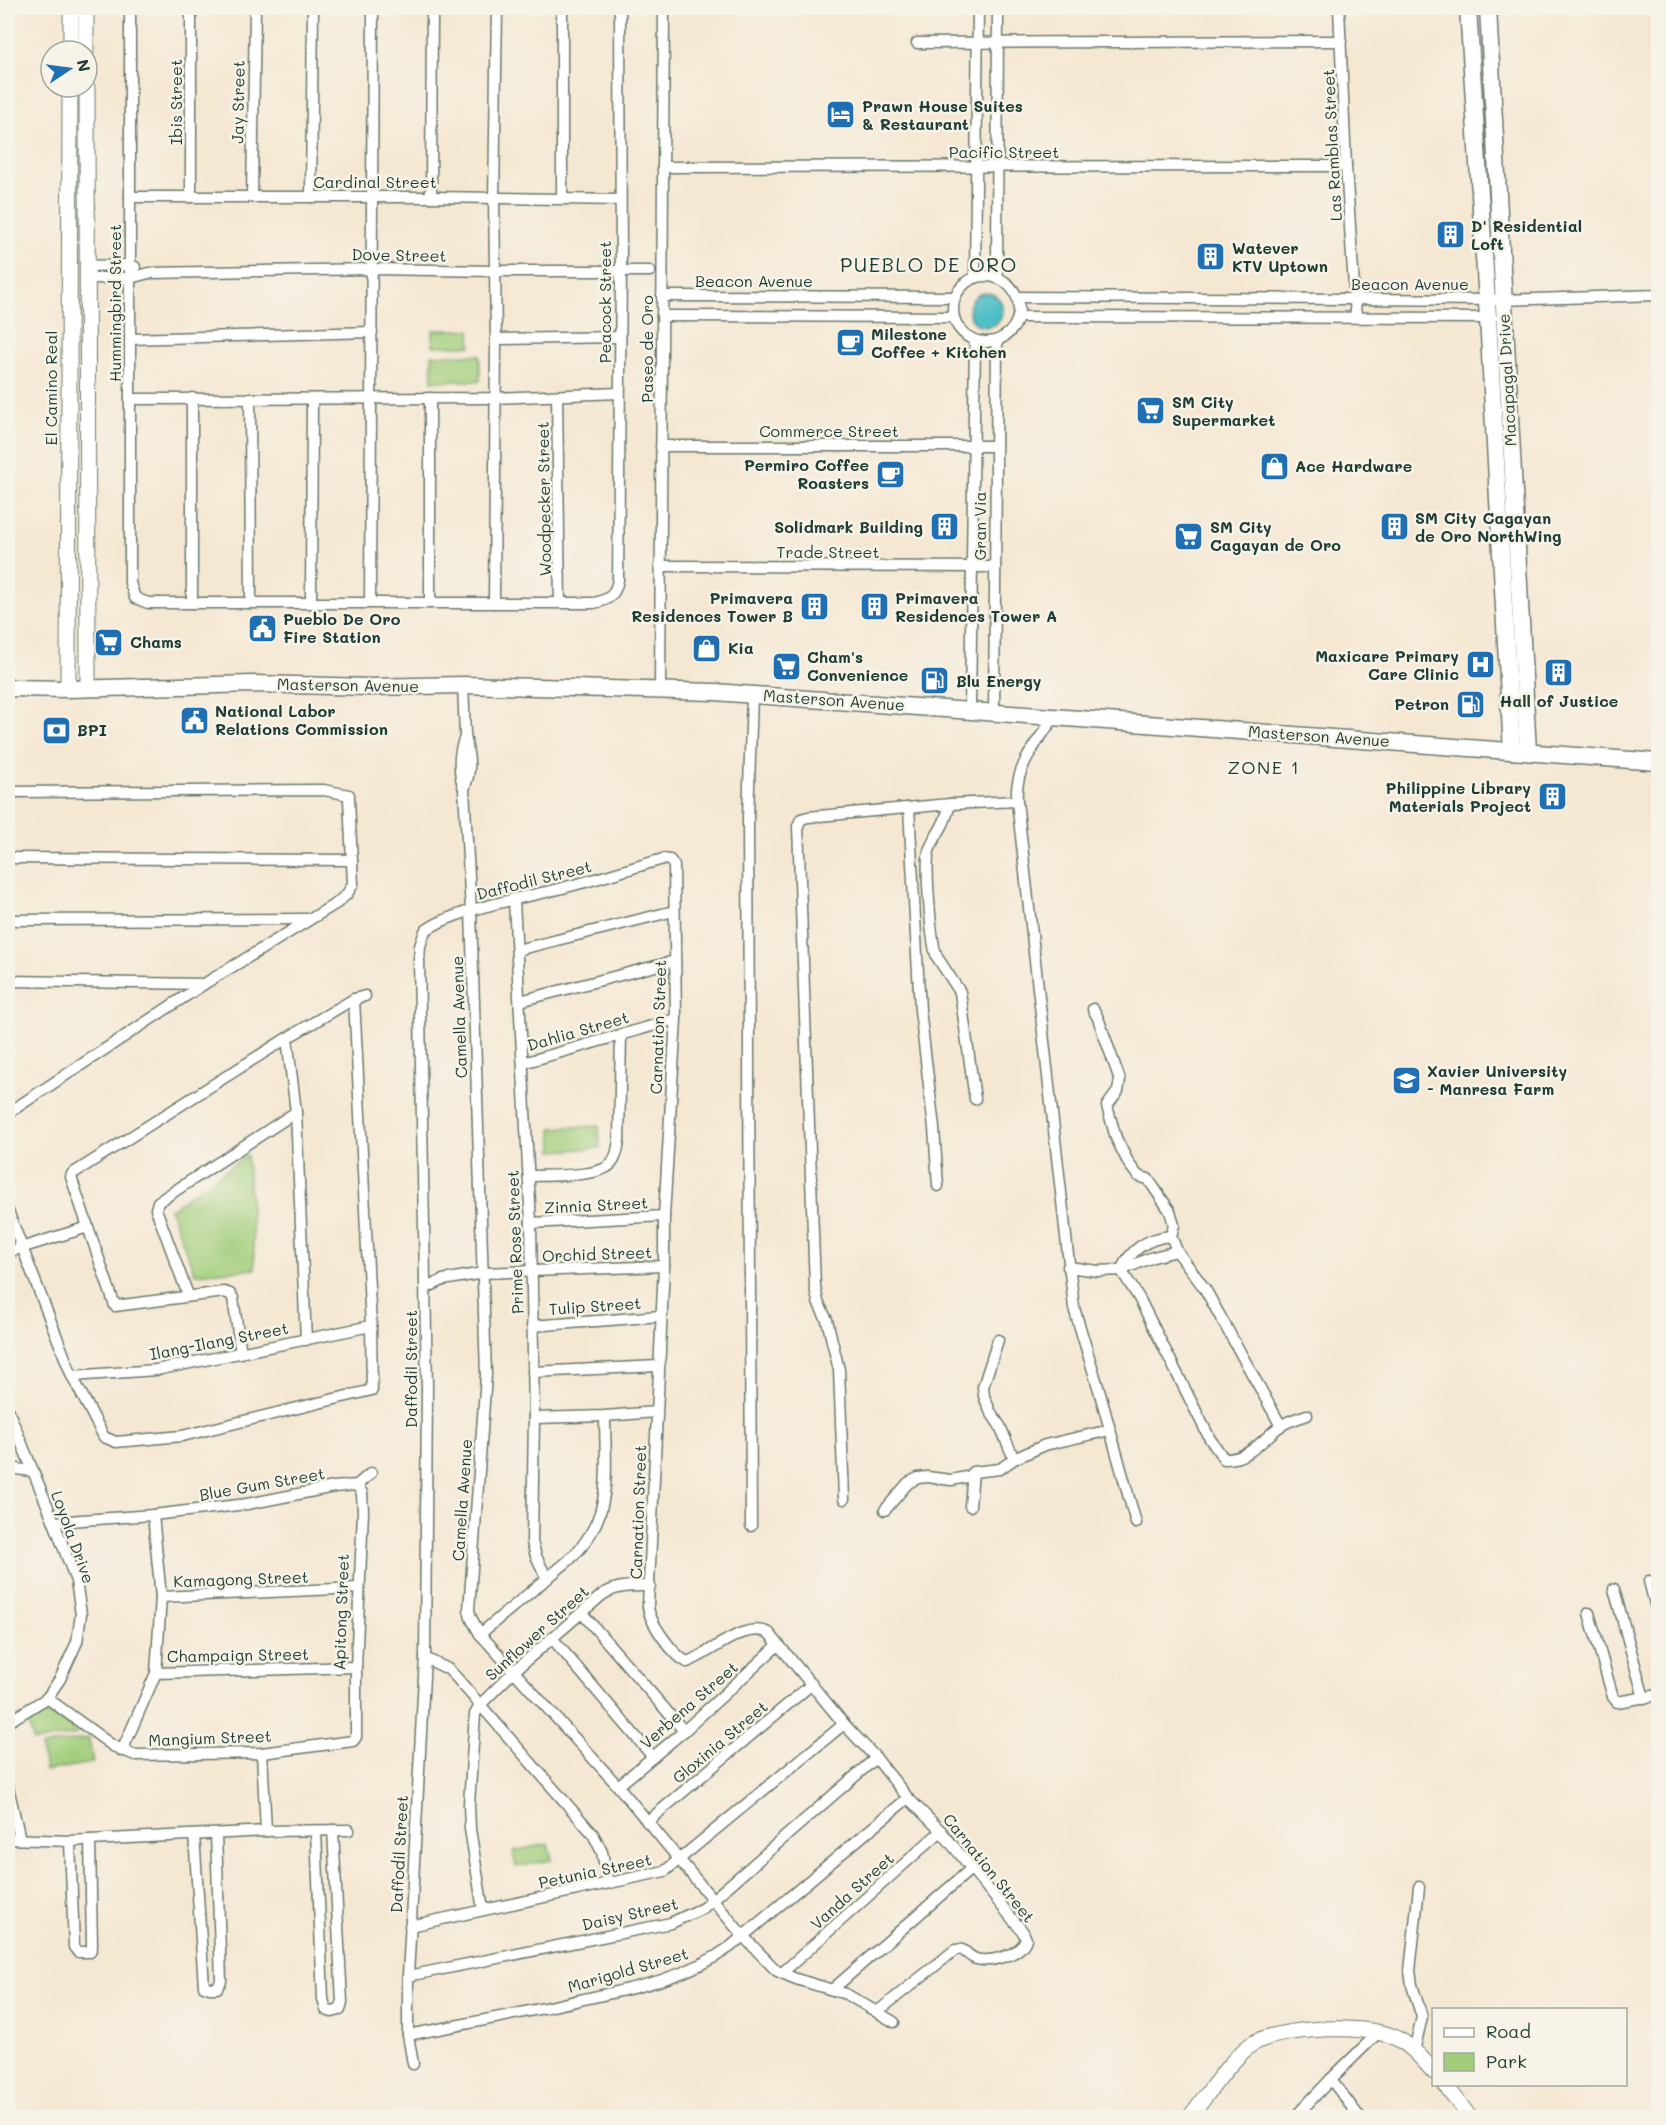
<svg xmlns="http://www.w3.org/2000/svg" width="1666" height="2125" font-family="Mali,sans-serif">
	<rect width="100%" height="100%" fill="#f7f3e8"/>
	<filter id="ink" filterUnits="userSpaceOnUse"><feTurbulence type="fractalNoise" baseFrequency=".0167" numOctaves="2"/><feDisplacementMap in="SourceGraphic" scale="12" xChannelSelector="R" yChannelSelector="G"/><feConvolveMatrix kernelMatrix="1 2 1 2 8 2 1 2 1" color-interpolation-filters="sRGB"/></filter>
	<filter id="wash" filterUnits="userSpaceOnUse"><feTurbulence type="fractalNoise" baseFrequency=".008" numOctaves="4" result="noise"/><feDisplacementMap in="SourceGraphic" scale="24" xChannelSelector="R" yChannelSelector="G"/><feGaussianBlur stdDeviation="1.35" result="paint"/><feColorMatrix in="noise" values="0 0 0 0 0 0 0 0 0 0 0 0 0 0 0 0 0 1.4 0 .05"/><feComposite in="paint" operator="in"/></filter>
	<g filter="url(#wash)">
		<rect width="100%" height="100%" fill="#f5e8d3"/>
		<g fill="#a2ce7b" stroke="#608658" stroke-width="1.5">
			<path d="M433,330h37l1,16h-38z"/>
			<rect x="432" y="355" width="48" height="26"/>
			<path d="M599,1126l1,22 -47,3 -1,-23z"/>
			<path d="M247,1155l8,114 -60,5 -25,-65z"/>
			<path d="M49,1710l29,24 -45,8 -4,-18z"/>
			<path d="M89,1738l4,25 -48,8 -4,-25z"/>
			<path d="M548,1844l4,16 -36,7 -3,-16z"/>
		</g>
		<circle fill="#50bec6" stroke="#387e7d" stroke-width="1.5" cx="986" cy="310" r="17"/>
	</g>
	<g filter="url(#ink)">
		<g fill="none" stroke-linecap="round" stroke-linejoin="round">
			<defs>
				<g id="street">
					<path d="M130,8v575l5,15 13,5h446c15,-3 21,-8 24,-23l3,-309 -1,-263"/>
					<path d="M191,8v189"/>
					<path d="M1339,8l7,158 10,151"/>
					<path d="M917,43l424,-2"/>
					<path d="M663,167l683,-1"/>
					<path d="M130,197h301l189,3"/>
					<path d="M252,197l3,-189"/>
					<path d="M311,197l2,-189"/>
					<path d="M431,197l1,-189"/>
					<path d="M562,199v-191"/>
					<path d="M87,266l43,-1 5,2"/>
					<circle cx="986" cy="309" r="33"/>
					<path d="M87,278h43l19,-5 222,-4 124,2h155"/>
					<path d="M975,278l3,-270"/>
					<path d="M997,278l1,-270"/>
					<path d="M662,296l293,1"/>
					<path d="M1017,297l486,3 155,-5"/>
					<path d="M662,316l291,1"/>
					<path d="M1018,317l474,1"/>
					<path d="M130,339l242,-7"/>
					<path d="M496,339l124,-2"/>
					<path d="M557,396l3,207"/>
					<path d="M250,398l1,205"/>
					<path d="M430,398v205"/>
					<path d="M130,399l365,-1 124,-5"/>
					<path d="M661,446h335"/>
					<path d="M660,566l335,1"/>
					<path d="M192,603v-205"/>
					<path d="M311,603l1,-204"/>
					<path d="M370,603l3,-595"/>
					<path d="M494,603l2,-264 -2,-140 3,-191"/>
					<path d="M463,685c1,16 1,32 2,48 2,23 9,31 -1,56"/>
					<path d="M660,690l4,-682"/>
					<path d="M970,710l5,-369"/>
					<path d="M994,712l3,-371"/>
					<path d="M1055,716c-18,27 -41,51 -38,85l57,507 25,82 37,133"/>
					<path d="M465,737c-7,17 -7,34 -1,52l7,122 15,464 -17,235 2,8 9,16 138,152 125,150 28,29 6,6 19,8 50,15 48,28"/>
					<path d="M8,792l316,-2 25,5v4l4,85 -6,10 -10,9 -133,81 -196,129"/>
					<path d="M950,804c-2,7 -4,15 -8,22 -4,8 -10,16 -13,25 -4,14 2,93 8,106l23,35 15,107"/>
					<path d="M909,808l11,202 14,118 4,58"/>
					<path d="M8,858l344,2"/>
					<path d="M514,901l17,322 3,195 -2,124 4,14 11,23"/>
					<path d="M8,920l302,-1"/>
					<path d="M517,950l157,-39"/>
					<path d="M8,981l196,3"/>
					<path d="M520,1001l155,-40"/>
					<path d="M1093,1009l5,9 22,62 -2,11 -11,15 9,32 13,26 9,12 10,3 22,32 4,14 -3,11"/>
					<path d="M287,1038l9,74 10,228"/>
					<path d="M523,1063l153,-44"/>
					<path d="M529,1176c19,-1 71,2 83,-13 5,-7 6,-15 7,-23l2,-106"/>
					<path d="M8,1211l64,165 32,61 12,5 66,-6 190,-46 -1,-64 -17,-327"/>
					<path d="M531,1223l133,-7"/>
					<path d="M8,1252l80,-25"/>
					<path d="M1068,1267l30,4 23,-1 18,28 71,141 14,20c25,1 39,-20 56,-33 8,-5 18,-8 27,-11"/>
					<path d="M1121,1270c10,-21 27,-32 50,-34l6,15 28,38 76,137"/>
					<path d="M1121,1270l32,-13 24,-6"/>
					<path d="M426,1288l17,-8 40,-7 181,-7"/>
					<path d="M188,1295l-32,-86 2,-7 138,-90"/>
					<path d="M532,1326l129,-10"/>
					<path d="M998,1340l-15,47 1,9 6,15 10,15 14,33"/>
					<path d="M241,1353l-8,-55 -3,-4 -6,-2 -109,14 -44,-129 1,-3 215,-136 67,-39 11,-3"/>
					<path d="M533,1372l125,-6"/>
					<path d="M72,1376l84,-6 215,-44"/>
					<path d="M8,1410l46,112 22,59 5,33 -4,28 -17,37 -13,19 -39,24"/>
					<path d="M534,1418l71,-2 51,-4"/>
					<path d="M8,1468l24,3"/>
					<path d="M844,1499l-5,-129 -12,-50 -9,-18 -3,-15 -17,-461 3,-7 7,-2 142,-13 67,-3"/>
					<path d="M970,1506l3,-34 27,-3 14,-10 31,-14 65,-15"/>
					<path d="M885,1510l23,-27 10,-5 9,-1 24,3 21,-4"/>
					<path d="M54,1522l99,-7 94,-11 87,-17 23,-2 14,-12"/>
					<path d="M751,1526l-3,-709 4,-122"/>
					<path d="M1649,1581l9,35"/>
					<path d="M1614,1589l30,109"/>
					<path d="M161,1597l198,-9"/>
					<path d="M582,1613l102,118"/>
					<path d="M1589,1613l24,84 4,5 41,-7"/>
					<path d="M480,1634l88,-73c47,-43 37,-87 37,-145"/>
					<path d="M552,1638l101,119"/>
					<path d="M425,1658l23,11 7,7 138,158 9,18 6,31"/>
					<path d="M156,1673l200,-6"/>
					<path d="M47,1698l66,48 22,9 127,-2 91,-12 3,-4v-70l7,-155 -1,-19 -5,-8"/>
					<path d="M122,1751l34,-78 5,-76 -8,-82"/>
					<path d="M262,1753l4,78"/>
					<path d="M618,1786l66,-55 94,-86"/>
					<path d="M8,1787l12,52"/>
					<path d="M647,1822l165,-138"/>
					<path d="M316,1831l7,168 3,11 6,2 8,-2 2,-8 -9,-172"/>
					<path d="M194,1835l10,151 6,2h7l4,-7 -5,-147"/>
					<path d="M8,1839l62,2 196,-10 83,-1"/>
					<path d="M70,1841l4,106 4,5h12l2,-6 -2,-106"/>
					<path d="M483,1910l-13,-81 -1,-25 6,-90 6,-10 33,-33 88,-76c15,-10 31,-9 48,-9"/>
					<path d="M410,1926l255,-55 179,-147"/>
					<path d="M782,1973l159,-142"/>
					<path d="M408,1976l263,-53 32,-15 173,-150"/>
					<path d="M833,1989l139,-121"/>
					<path d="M408,2035c59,-12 118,-22 176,-36 51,-11 103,-21 146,-52l178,-149"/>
					<path d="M1414,2051l8,-34 -10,-32 -2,-14 9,-84"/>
					<path d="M413,2064l-5,-29v-59l17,-318 2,-270 -8,-429 1,-13 5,-15c28,-22 105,-34 141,-44 33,-8 65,-19 97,-28l7,1 4,6 2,153 -12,197v50l-16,340c1,16 25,49 39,56 22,-7 57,-42 82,-29l75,91 32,34 32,40 33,33 82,101 3,7c-5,16 -35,24 -50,20 -10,-3 -10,-12 -21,-9l-78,62"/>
					<path d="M1331,2079l29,39"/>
					<path d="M1294,2118l37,-39 48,-47"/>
				</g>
				<g id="secondary">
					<path d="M86,8v43"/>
					<path d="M71,51v-43"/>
					<path d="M87,87l1,601"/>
					<path d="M68,689l2,-602"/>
					<path d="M1445,2084l25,34"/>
					<path d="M1189,2118c17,-21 42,-60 63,-74 28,-17 115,-21 144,-6 15,7 27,22 38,34"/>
					<path d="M1658,2118v-1"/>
				</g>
				<g id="primary">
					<path d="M1468,8l20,310 24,433"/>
					<path d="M1488,8l40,744"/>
					<path d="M8,688l60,1 186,-5 115,3 94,-2 252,7 943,70"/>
				</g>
			</defs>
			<use href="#street" stroke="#6a796c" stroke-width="13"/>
			<use href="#secondary" stroke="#6a796c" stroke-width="17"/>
			<use href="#primary" stroke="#6a796c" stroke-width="19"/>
			<use href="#street" stroke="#fff" stroke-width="10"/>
			<use href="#secondary" stroke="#fff" stroke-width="15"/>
			<use href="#primary" stroke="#fff" stroke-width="16"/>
		</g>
	</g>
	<defs>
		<symbol id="hotel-square" viewBox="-11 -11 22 22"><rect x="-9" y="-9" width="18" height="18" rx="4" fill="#1f6fb2" stroke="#f7f3e8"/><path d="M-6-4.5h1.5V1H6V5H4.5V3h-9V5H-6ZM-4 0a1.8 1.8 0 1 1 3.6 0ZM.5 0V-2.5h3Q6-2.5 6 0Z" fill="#fff"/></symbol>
		<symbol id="building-square" viewBox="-11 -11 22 22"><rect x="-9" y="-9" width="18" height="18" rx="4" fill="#1f6fb2" stroke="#f7f3e8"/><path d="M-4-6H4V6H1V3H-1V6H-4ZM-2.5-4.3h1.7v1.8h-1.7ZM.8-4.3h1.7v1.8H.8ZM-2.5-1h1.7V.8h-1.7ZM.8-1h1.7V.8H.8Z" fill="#fff"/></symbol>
		<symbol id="cafe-square" viewBox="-11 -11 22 22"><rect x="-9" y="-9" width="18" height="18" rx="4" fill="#1f6fb2" stroke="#f7f3e8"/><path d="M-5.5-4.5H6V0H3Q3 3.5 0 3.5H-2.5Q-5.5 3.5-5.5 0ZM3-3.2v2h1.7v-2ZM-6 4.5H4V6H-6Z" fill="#fff"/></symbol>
		<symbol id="supermarket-square" viewBox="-11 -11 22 22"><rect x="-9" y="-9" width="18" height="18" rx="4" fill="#1f6fb2" stroke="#f7f3e8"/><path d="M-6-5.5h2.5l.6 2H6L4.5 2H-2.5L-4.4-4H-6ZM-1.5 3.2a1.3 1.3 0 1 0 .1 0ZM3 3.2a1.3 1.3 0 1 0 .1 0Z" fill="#fff"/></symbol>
		<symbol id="shop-square" viewBox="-11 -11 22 22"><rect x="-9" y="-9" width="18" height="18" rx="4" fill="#1f6fb2" stroke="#f7f3e8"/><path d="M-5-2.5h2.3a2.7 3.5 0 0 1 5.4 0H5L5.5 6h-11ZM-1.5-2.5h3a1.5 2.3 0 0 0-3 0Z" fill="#fff"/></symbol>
		<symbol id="civic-square" viewBox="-11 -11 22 22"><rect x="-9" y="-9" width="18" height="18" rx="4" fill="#1f6fb2" stroke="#f7f3e8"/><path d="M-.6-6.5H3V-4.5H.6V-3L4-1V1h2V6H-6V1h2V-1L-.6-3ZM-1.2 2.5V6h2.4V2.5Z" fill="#fff"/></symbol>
		<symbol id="hospital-square" viewBox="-11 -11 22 22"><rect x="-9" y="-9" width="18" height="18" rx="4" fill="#1f6fb2" stroke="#f7f3e8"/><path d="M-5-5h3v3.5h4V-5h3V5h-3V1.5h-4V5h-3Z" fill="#fff"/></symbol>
		<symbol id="fuel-square" viewBox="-11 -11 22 22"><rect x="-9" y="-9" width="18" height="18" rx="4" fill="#1f6fb2" stroke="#f7f3e8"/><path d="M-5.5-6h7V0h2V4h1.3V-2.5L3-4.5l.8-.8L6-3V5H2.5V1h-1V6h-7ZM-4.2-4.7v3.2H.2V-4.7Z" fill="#fff"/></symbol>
		<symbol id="bank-square" viewBox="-11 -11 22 22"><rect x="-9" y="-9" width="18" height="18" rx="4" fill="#1f6fb2" stroke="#f7f3e8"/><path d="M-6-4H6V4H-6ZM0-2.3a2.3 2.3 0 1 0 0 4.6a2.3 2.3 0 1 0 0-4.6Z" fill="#fff"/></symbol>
		<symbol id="university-square" viewBox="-11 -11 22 22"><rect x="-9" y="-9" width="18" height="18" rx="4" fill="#1f6fb2" stroke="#f7f3e8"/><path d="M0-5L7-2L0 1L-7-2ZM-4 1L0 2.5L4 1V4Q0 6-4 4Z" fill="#fff"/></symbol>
	</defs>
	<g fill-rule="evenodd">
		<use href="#hotel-square" x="824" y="98" width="33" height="33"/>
		<use href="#building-square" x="1434" y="218" width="33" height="33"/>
		<use href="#building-square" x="1194" y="240" width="33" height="33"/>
		<use href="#cafe-square" x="834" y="326" width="33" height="33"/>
		<use href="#supermarket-square" x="1134" y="394" width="33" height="33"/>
		<use href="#shop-square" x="1258" y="450" width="33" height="33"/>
		<use href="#cafe-square" x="874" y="458" width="33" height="33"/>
		<use href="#building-square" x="928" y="510" width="33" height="33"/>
		<use href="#building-square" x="1378" y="510" width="33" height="33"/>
		<use href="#supermarket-square" x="1172" y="520" width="33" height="33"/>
		<use href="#building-square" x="798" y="590" width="33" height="33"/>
		<use href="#building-square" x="858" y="590" width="33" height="33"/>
		<use href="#civic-square" x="246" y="612" width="33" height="33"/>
		<use href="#supermarket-square" x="92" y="626" width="33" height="33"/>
		<use href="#shop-square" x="690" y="632" width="33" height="33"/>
		<use href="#hospital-square" x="1464" y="648" width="33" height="33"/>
		<use href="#supermarket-square" x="770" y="650" width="33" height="33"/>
		<use href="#building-square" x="1542" y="656" width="33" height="33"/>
		<use href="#fuel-square" x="918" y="664" width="33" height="33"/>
		<use href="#fuel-square" x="1454" y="688" width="33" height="33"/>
		<use href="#civic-square" x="178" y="704" width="33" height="33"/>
		<use href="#bank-square" x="40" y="714" width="33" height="33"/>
		<use href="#building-square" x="1536" y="780" width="33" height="33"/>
		<use href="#university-square" x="1390" y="1064" width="33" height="33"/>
	</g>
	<g text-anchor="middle" stroke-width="5" stroke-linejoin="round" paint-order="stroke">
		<g font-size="16" fill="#1f3d34" stroke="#f7f3e8">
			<text transform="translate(176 102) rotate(-90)" y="6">Ibis Street</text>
			<text transform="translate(238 102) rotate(-89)" y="6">Jay Street</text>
			<text transform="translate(1332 145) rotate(-93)" y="6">Las Ramblas Street</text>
			<text x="1004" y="158">Pacific Street</text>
			<text x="375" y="188">Cardinal Street</text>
			<text transform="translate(399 255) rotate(1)" y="6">Dove Street</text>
			<text x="754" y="287">Beacon Avenue</text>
			<text x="1410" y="290">Beacon Avenue</text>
			<text transform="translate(605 302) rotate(-90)" y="6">Peacock Street</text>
			<text transform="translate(115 303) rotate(-90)" y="6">Hummingbird Street</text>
			<text transform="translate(647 349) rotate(-90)" y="6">Paseo de Oro</text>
			<text transform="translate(1507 380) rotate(-93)" y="6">Macapagal Drive</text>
			<text transform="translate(51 388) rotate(-90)" y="6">El Camino Real</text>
			<text x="829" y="437">Commerce Street</text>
			<text transform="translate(544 499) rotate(-91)" y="6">Woodpecker Street</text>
			<text transform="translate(980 526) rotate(-90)" y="6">Gran Via</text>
			<text x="828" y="558">Trade Street</text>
			<text transform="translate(348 685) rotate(1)" y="6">Masterson Avenue</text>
			<text transform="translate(834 700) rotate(4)" y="6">Masterson Avenue</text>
			<text transform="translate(1319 736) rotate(4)" y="6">Masterson Avenue</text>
			<text transform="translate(534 880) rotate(-14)" y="6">Daffodil Street</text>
			<text transform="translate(459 1017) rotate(-92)" y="6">Camella Avenue</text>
			<text transform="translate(658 1027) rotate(-88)" y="6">Carnation Street</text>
			<text transform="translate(578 1031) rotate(-16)" y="6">Dahlia Street</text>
			<text transform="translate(596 1205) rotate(-3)" y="6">Zinnia Street</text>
			<text transform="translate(515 1242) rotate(-92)" y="6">Prime Rose Street</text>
			<text transform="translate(597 1254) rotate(-2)" y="6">Orchid Street</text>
			<text transform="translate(595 1306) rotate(-4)" y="6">Tulip Street</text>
			<text transform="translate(219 1341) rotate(-11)" y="6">Ilang-Ilang Street</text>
			<text transform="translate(411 1369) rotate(-90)" y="6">Daffodil Street</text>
			<text transform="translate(262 1484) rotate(-10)" y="6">Blue Gum Street</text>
			<text transform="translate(462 1500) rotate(-86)" y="6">Camella Avenue</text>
			<text transform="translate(638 1512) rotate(-88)" y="6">Carnation Street</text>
			<text transform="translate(73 1537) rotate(70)" y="6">Loyola Drive</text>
			<text transform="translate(241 1579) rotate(-2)" y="6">Kamagong Street</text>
			<text transform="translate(341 1612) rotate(-88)" y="6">Apitong Street</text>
			<text transform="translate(537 1633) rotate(-42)" y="6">Sunflower Street</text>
			<text transform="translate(238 1655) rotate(-1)" y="6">Champaign Street</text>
			<text transform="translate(689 1705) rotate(-41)" y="6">Verbena Street</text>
			<text transform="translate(210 1738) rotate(-2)" y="6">Mangium Street</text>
			<text transform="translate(720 1742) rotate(-40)" y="6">Gloxinia Street</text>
			<text transform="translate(399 1854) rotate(-87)" y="6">Daffodil Street</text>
			<text transform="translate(989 1868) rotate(51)" y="6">Carnation Street</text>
			<text transform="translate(595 1871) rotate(-12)" y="6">Petunia Street</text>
			<text transform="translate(852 1891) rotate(-42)" y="6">Vanda Street</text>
			<text transform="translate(630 1914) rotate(-13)" y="6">Daisy Street</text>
			<text transform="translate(628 1970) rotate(-16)" y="6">Marigold Street</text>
		</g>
		<g font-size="16" font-weight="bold" fill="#1f3d34" stroke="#f7f3e8" text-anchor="start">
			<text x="862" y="112">Prawn House Suites<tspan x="862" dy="18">&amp; Restaurant</tspan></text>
			<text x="1471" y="232">D' Residential<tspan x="1471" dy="18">Loft</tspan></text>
			<text x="1232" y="254">Watever<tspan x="1232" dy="18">KTV Uptown</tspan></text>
			<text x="871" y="340">Milestone<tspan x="871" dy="18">Coffee + Kitchen</tspan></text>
			<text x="1172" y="408">SM City<tspan x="1172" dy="18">Supermarket</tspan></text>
			<text x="869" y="471" text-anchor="end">Permiro Coffee<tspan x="869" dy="18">Roasters</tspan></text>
			<text x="1295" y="472">Ace Hardware</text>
			<text x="1415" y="524">SM City Cagayan<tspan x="1415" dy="18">de Oro NorthWing</tspan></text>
			<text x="923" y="533" text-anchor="end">Solidmark Building</text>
			<text x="1210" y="533">SM City<tspan x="1210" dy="18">Cagayan de Oro</tspan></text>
			<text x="793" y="604" text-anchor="end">Primavera<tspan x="793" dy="18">Residences Tower B</tspan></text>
			<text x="895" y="604">Primavera<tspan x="895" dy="18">Residences Tower A</tspan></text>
			<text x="283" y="625">Pueblo De Oro<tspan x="283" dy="18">Fire Station</tspan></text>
			<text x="130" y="648">Chams</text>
			<text x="728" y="654">Kia</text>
			<text x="1459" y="662" text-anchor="end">Maxicare Primary<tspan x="1459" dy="18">Care Clinic</tspan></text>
			<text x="807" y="663">Cham's<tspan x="807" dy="18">Convenience</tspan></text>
			<text x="956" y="687">Blu Energy</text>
			<text x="1559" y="707" text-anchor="middle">Hall of Justice</text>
			<text x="1449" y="710" text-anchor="end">Petron</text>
			<text x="215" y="717">National Labor<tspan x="215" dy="18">Relations Commission</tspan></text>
			<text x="77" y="736">BPI</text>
			<text x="1531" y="794" text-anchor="end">Philippine Library<tspan x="1531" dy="18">Materials Project</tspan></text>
			<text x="1427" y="1077">Xavier University<tspan x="1427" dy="18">- Manresa Farm</tspan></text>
		</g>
		<g font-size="18" letter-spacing="1.5" fill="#1f3d34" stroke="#f7f3e8">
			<text x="1264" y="774">ZONE 1</text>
		</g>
		<g font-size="20" letter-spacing="1.5" fill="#1f3d34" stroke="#f7f3e8">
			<text x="929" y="272">PUEBLO DE ORO</text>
		</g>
	</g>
	<rect width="1666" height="2125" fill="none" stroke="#f7f3e8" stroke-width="30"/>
	<rect x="1432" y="2008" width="195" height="78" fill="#f7f3e8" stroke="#a1aaa0" stroke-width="1.5"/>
	<rect x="1444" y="2028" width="30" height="9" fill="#ffffff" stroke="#a1aaa0" stroke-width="1.5"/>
	<text x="1486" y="2038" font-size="18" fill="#1f3d34">Road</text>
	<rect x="1444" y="2053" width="30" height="18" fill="#a2ce7b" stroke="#a1aaa0" stroke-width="1.5"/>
	<text x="1486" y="2068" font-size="18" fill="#1f3d34">Park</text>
	<g transform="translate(69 69) rotate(77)"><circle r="28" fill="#f7f3e8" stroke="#a1aaa0" stroke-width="1.5"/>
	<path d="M0-4.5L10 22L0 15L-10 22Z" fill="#1f6fb2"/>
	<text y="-9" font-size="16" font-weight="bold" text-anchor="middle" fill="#1f3d34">N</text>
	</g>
</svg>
